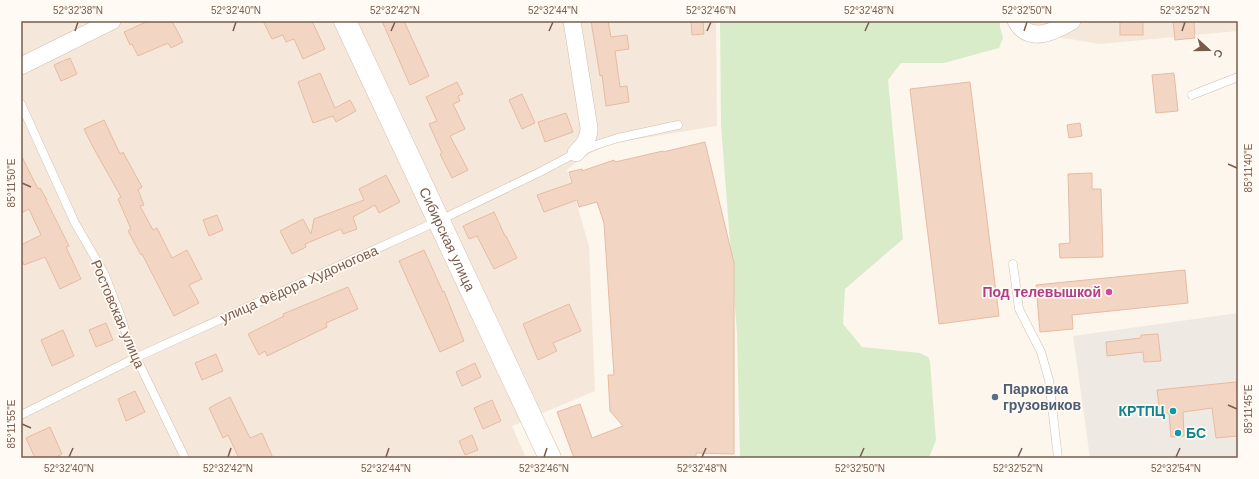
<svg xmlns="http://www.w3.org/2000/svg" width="1259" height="479" font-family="Helvetica,sans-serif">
	<rect width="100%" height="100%" fill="#fdf6ec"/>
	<g fill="#f5e8da">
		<path d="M21,21h695l1,105 -109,18 -29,16 -12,10 22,76 6,145 -83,35 14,32h-505z"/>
		<path d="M1014,21h224v10l-138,13 -85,-14z"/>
	</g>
	<path fill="#efe9e4" d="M1238,313v145h-148l-17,-122z"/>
	<path fill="#d8ecc9" d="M720,21h280v6l3,11 -4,10 -55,15h-43l-13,17 15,159 -58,50 -2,35 19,23 58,6 8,4 2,5 6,78 -7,18h-189l-3,-124 -16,-209z"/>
	<g fill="#f3d5c3" stroke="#e6bba3">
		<path d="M148,21h24l11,21 -12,6 -3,-5 -30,13 -6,-12 -2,1 -6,-13z"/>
		<path d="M263,21h49l13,28 -22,10 -9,-20 -8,3 -3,-7 -11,4z"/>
		<path d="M382,21h22l25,55 -19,9z"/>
		<path d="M591,21h17l3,16 16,-2 2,14 -14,2 5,36 7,-1 2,16 -23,4 -4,-31 -2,1z"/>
		<path d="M691,21h12l1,13 -12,1z"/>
		<rect x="1120" y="21" width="23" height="14"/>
		<path d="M1173,21h21l1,17 -20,2z"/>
		<path d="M70,58l7,16 -16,7 -7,-16z"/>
		<path d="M320,73l15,35 15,-8 6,11 -20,11 -3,-6 -20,7 -15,-41z"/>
		<path d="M1174,73l4,38 -22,2 -4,-38z"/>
		<path d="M457,82l6,12 -5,2 2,5 -7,3 12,25 -15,7 18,34 -16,8 -12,-24 2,-1 -13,-29 8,-3 -11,-24z"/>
		<path d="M970,82l29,234 -60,8 -29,-235z"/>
		<path d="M522,94l13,29 -13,6 -13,-29z"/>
		<path d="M566,113l7,19 -28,10 -7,-20z"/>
		<path d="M104,120l16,34 3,-2 19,35 -4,3 6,15 -4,1 13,24 4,-2 15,30 15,-8 15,29 -13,6 10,18 -25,13 -32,-62 -1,1 -13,-24 3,-2 -13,-30 3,-2 -28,-50 -9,-18z"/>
		<path d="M1080,123l2,13 -13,2 -2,-13z"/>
		<path d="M705,142l29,121v191l-38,-1v5h-122l-17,-46 23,-8 12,34 31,-12 -13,-15 -2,-36h6l-10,-152 -7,-21 -18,5 -2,-7 -33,12 -7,-17 35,-12 -3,-11 13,-3v2l32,-11 1,2 48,-11v1z"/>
		<path d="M21,155l17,34 2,-1 7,12h-1l23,46 -3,1 15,32 -21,10 -15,-32 -21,8 -3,-7v-13l20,-10 -12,-26 -8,4z"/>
		<path d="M1092,173v16h9l2,68 -43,1 -1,-14 11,-1 -2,-69z"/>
		<path d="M386,175l14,27 -21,11 -4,-8 -22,12 4,12 -14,5 -2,-5 -36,15 1,3 -14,7 -12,-23 23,-12 8,15 3,-15 50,-19 -5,-11z"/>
		<path d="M494,212l11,24h1l11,22 -23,11 -17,-33 -8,3 -6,-13z"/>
		<path d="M217,215l6,15 -14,6 -6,-16z"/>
		<path d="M424,250l19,42 1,-1 20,50 -24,11 -41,-91z"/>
		<path d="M1185,270l3,33 -116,12 1,14 -33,3 -4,-47z"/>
		<path d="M348,287l10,22 -32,14 1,4 -60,29 -2,-5 -6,4 -11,-21 36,-18 -1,-2z"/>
		<path d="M569,304l12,27 -28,12 4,8 -19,9 -15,-36z"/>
		<path d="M106,323l7,17 -17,7 -7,-17z"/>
		<path d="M63,330l11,26 -22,10 -11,-26z"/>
		<path d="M1158,334l3,27 -17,1 -1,-10 -36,4 -1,-14 35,-4v-3z"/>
		<path d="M216,354l7,17 -21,9 -7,-17z"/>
		<path d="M475,363l6,14 -19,9 -6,-14z"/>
		<path d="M1236,382l2,17v37l-22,2 -4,-30 -29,4 1,24 -13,1 -2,-24 -9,1 -3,-24z"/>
		<path d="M135,391l10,21 -19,9 -8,-22z"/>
		<path d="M230,397l20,41 12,-5 11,25h-34l-11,-23 -5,3 -14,-30z"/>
		<path d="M492,400l9,21 -18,8 -9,-21z"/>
		<path d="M50,427l12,27 -8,4h-19l-9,-20z"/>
		<path d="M472,435l6,15 -13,5 -6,-14z"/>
	</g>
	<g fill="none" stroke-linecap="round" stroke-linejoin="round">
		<defs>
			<g id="lane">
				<path d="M1192,95l46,-18"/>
				<path d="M21,104l54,119 29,50 17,44 7,24 57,117"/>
				<path d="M1013,264l6,45 22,43 8,28 9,78"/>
				<path d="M21,415l114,-57 303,-137 104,-50 34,-18 20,-8 22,-7 60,-13"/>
			</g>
			<g id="street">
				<path d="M572,21l17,107c0,11 -5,17 -13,25"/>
				<path d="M1016,21c13,23 38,11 56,0"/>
				<path d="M21,66l91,-45"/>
			</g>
			<g id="secondary">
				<path id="s1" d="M345,21l205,437"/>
			</g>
		</defs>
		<use href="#lane" stroke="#d1beb0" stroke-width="9"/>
		<use href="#street" stroke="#d1beb0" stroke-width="18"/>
		<use href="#secondary" stroke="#d6c0b0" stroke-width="23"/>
		<use href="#lane" stroke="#fff" stroke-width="8"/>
		<use href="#street" stroke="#fff" stroke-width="17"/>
		<use href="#secondary" stroke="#fff" stroke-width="22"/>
	</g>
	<path fill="none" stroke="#7a5c4d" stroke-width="1.5" d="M75,31l3,-9M233,31l3,-9M391,31l4,-9M549,31l4,-9M707,31l4,-9M865,31l4,-9M1024,31l3,-9M1182,31l3,-9M1228,164l9,4M22,183l9,4M1228,405l9,4M22,424l9,4M69,457l4,-9M228,457l3,-9M386,457l3,-9M544,457l3,-9M702,457l4,-9M860,457l4,-9M1018,457l4,-9M1176,457l4,-9"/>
	<circle fill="#d1479c" stroke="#fffaf3" stroke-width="1.5" cx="1109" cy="292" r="4"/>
	<circle fill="#5c6f8a" stroke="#fffaf3" stroke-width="1.5" cx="995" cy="397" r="4"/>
	<g fill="#0f9aa8" stroke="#fffaf3" stroke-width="1.5">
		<circle cx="1173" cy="411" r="4"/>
		<circle cx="1178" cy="433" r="4"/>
	</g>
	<g text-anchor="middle" stroke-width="3.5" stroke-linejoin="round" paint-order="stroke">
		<g font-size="14" fill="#7a5c4d" stroke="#fffaf3">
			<text dy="5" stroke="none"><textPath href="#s1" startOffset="241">Сибирская улица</textPath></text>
			<text transform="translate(299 284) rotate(-24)" y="5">улица Фёдора Худоногова</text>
			<text transform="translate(118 314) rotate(67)" y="5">Ростовская улица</text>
		</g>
		<g font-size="14" font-weight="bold" fill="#b23c85" stroke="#fffaf3" text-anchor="end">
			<text x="1101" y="297">Под телевышкой</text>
		</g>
		<g font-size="14" font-weight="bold" fill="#4e5e75" stroke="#fffaf3" text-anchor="start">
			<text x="1003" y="394">Парковка<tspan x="1003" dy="16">грузовиков</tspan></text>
		</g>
		<g font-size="14" font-weight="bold" fill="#0d838f" stroke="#fffaf3" text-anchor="end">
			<text x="1165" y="416">КРТПЦ</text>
			<text x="1186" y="438" text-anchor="start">БС</text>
		</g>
	</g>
	<rect width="1259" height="479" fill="none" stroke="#fffaf3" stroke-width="44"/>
	<g transform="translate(1209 50) rotate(111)" stroke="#fffaf3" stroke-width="3" paint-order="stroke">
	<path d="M0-3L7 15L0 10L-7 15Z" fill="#7a5c4d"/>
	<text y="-6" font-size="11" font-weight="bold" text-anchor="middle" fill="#7a5c4d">С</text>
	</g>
	<rect x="22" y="22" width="1215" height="435" fill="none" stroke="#7a5c4d" stroke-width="1.5"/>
	<g font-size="10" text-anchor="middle" fill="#7a5c4d">
		<text x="78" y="14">52°32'38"N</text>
		<text x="236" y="14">52°32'40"N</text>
		<text x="395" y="14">52°32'42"N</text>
		<text x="553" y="14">52°32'44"N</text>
		<text x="711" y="14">52°32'46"N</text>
		<text x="869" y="14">52°32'48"N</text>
		<text x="1027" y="14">52°32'50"N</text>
		<text x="1185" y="14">52°32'52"N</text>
		<text transform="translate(1248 168) rotate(-90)" y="4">85°11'40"E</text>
		<text transform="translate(11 183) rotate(-90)" y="4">85°11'50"E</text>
		<text transform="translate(1248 409) rotate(-90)" y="4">85°11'45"E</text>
		<text transform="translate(11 424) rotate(-90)" y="4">85°11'55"E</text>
		<text x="69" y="472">52°32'40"N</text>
		<text x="228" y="472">52°32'42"N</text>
		<text x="386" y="472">52°32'44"N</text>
		<text x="544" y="472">52°32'46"N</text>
		<text x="702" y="472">52°32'48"N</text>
		<text x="860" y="472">52°32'50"N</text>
		<text x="1018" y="472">52°32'52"N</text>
		<text x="1176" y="472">52°32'54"N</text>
	</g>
</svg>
